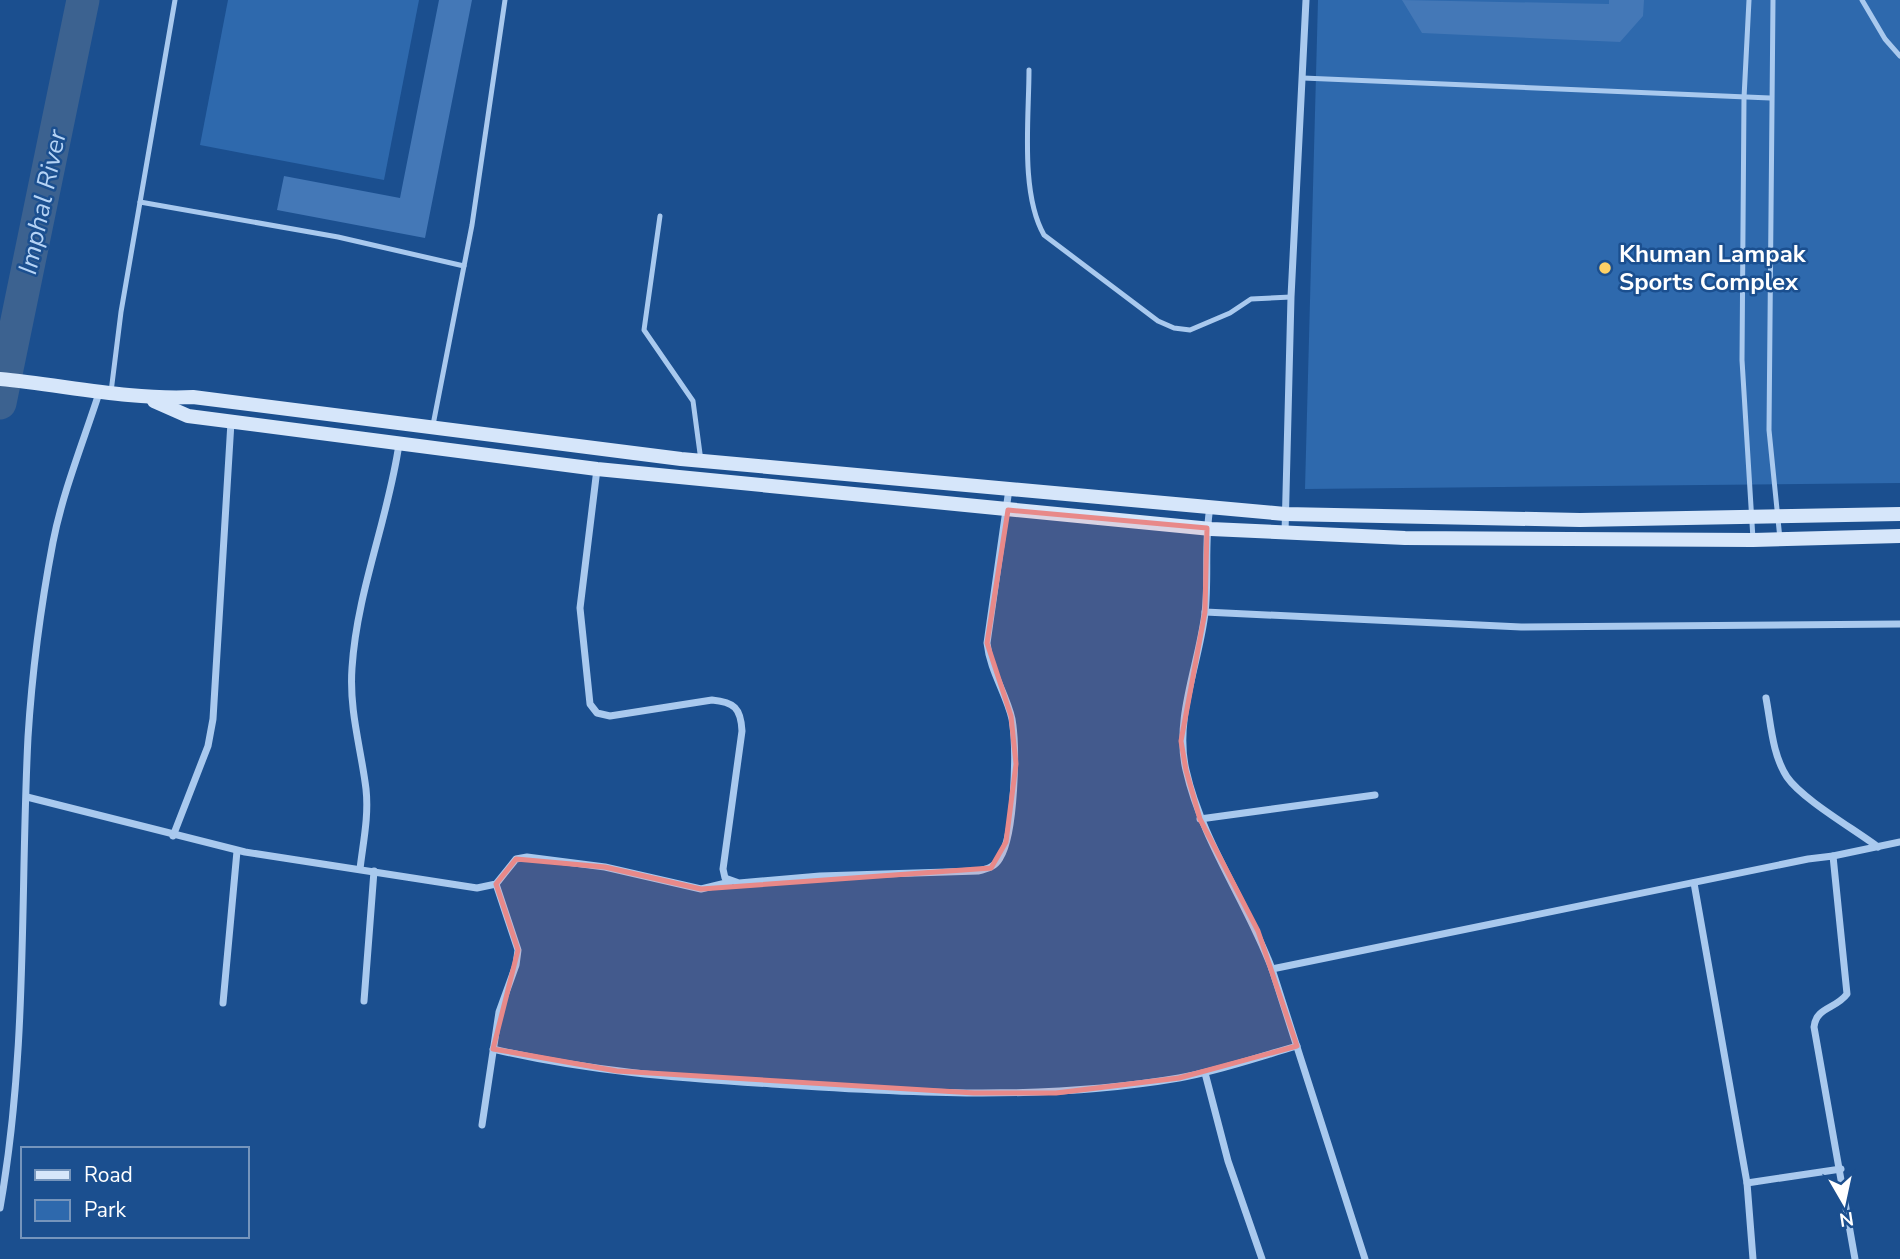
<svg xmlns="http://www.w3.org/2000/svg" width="1900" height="1259" font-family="'Nunito Sans',sans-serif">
	<rect width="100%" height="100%" fill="#1b4f8f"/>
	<g fill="#2e69ad">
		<path d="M228,0h191l-35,180 -184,-35z"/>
		<path d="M1318,0h582v483l-595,6z"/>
	</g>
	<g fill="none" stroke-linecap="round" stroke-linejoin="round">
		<path stroke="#3c6290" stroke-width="33" d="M0,403l83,-403"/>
	</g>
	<g fill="#4478b7">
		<path d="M439,0h33l-47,238 -148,-28 7,-34 116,22z"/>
		<path d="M1402,0l207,4v-4h35l-1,16 -23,26 -198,-9z"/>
	</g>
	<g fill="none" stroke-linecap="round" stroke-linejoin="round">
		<g stroke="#a9c9ee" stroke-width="5">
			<path d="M1749,0l-5,98 -2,262 11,179"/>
			<path d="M1773,0l-4,430 11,109"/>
			<path d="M1862,0l23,39 15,17"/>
			<path d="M1029,70c0,48 -9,123 15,165l114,86 16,7 16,2 40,-17 21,-14 40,-2"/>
			<path d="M1303,78l467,20"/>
			<path d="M140,202l198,35 126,29"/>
			<path d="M660,216l-16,114 49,71 8,60"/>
			<path d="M111,392l10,-80 54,-312"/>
			<path d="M433,425l39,-200 33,-225"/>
		</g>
		<g stroke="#a9c9ee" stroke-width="7">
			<path d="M597,469l-17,139 10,96 7,9 13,3 102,-16c22,2 29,8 30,31l-19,138 2,9 14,5 81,-7 158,-5c9,-2 17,-4 22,-13 15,-24 17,-110 12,-139 -6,-26 -22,-48 -25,-76l22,-154"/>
			<path d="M1210,507c-6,35 -1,71 -5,106 -6,51 -31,106 -19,157 16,71 61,132 86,199l93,290"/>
			<path d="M1285,533l6,-236 15,-297"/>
			<path d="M1205,612l316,15 379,-3"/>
			<path d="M1766,698c5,26 6,56 21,79 15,22 67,52 91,70"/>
			<path d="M27,797l218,55 232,36 19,-4 20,-25 11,-2 78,10 96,22 29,-7"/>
			<path d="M1200,819l175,-24"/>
			<path d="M173,836l35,-90 5,-27 18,-297"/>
			<path d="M1833,856l67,-14"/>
			<path d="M360,869c3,-26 9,-53 6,-80 -5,-41 -17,-78 -14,-121 5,-77 36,-148 47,-224"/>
			<path d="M1694,883l53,300 6,76"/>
			<path d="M1272,969l536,-110 25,-3 14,138c-11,15 -31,13 -33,33l41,232"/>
			<path d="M364,1001l10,-130"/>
			<path d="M223,1003l14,-152"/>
			<path d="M493,1049c92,22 185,29 279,35 136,9 272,17 407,-6 40,-7 79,-21 118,-32"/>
			<path d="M1205,1073l23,88 34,98"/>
			<path d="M482,1125l17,-113 17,-47 2,-15 -22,-66"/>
			<path d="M1747,1183l94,-14"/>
			<path d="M0,1208c28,-158 20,-313 28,-471 4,-64 13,-132 25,-195 10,-51 31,-102 47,-152"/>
		</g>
		<g stroke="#d6e6fa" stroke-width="14">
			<path d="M0,379c64,6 129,21 193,18l488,62 604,55 295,6 320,-6"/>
			<path d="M154,401l34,15 409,53 614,60 194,9 348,2 147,-4"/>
		</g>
	</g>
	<path fill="#e88989" fill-opacity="0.2" stroke="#e88989" stroke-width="5" stroke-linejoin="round" d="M1008,510l199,18 -2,84 -24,129 5,29 14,49 58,112 39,115 -118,32 -123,15h-82l-357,-22 -124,-22 25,-99 -22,-66 20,-25 89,8 96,22 290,-21 15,-26 10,-78 -5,-48 -24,-73z"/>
	<circle fill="#ffd166" stroke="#1b4f8f" stroke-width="2.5" cx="1605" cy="268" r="7"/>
	<g text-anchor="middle" stroke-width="5" stroke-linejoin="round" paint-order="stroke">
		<g font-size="24" font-weight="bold" fill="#fff" stroke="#1b4f8f" text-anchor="start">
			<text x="1619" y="262">Khuman Lampak<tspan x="1619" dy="28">Sports Complex</tspan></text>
		</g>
		<g font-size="26" font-style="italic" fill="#b5d3f5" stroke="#1b4f8f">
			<text transform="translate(42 202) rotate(-78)" y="9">Imphal River</text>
		</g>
	</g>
	<rect x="21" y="1147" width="228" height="91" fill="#1b4f8f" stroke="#7695bc" stroke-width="2"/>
	<rect x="35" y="1170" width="35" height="10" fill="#d6e6fa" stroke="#7695bc" stroke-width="2"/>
	<text x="84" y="1182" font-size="21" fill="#ffffff">Road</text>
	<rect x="35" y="1200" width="35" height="21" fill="#2e69ad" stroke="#7695bc" stroke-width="2"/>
	<text x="84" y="1217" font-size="21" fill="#ffffff">Park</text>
	<g transform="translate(1844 1203) rotate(171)" stroke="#1b4f8f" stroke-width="5" paint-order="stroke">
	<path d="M0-5L12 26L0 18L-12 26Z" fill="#ffffff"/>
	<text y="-10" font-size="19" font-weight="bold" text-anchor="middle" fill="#ffffff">N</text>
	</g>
</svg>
